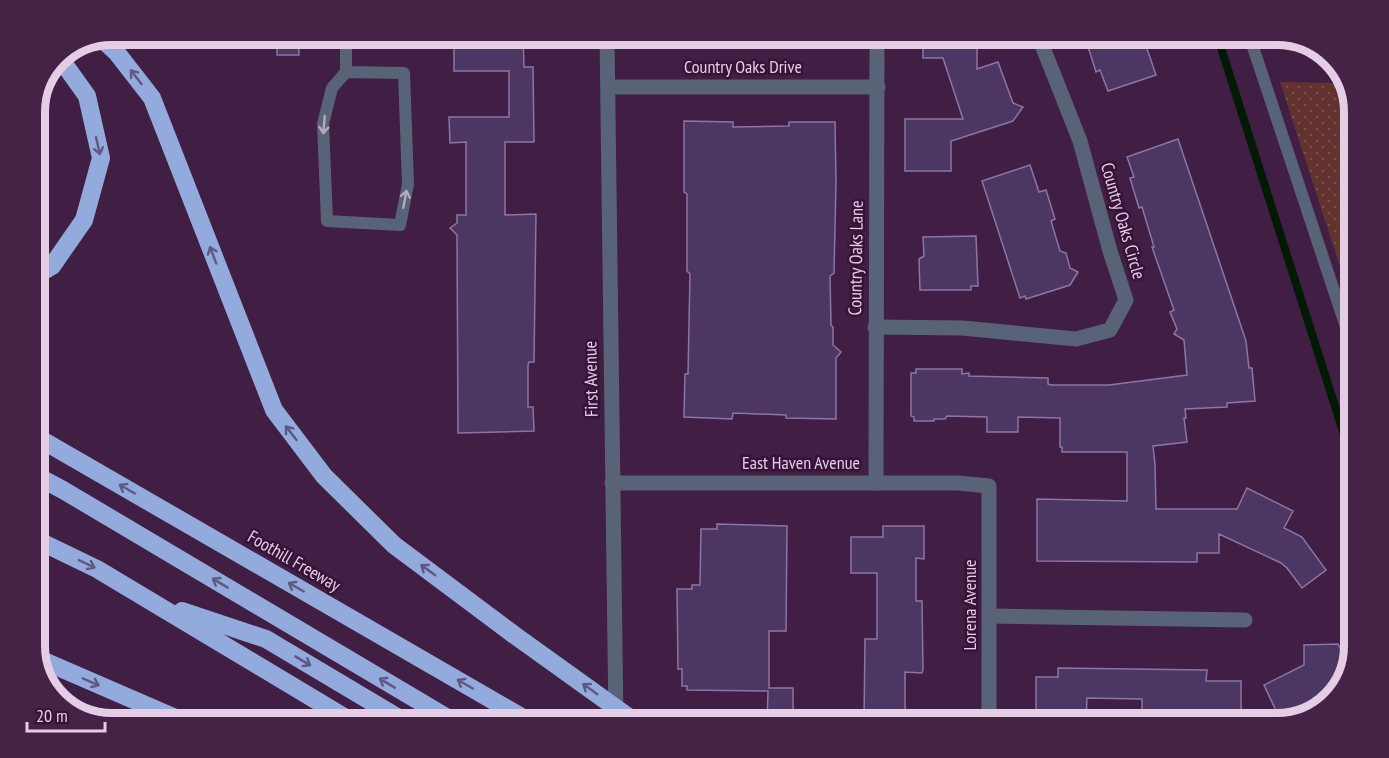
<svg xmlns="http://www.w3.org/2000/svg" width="1389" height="758" font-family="'PT Sans Narrow',sans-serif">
	<defs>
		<pattern id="park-dots" width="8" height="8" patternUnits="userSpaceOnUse" patternTransform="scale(1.5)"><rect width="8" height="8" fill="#61322e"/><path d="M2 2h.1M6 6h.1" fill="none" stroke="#784e4c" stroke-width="1.8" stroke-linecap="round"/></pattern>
	</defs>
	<rect width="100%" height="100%" fill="#411e43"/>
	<path fill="url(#park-dots)" d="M1280,82l66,1 8,24v203z"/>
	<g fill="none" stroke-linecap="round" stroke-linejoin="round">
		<path stroke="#011a03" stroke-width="8" d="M1217,35l137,431"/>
	</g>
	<g fill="#4c3763" stroke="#8c75a6" stroke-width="1.5">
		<path d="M277,34h21l1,21h-22z"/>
		<path d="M454,34h69l1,33h9l1,75h-29v73l31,-1 -2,148h-5l-1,3v42h5l1,24 -76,2 -1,-198 -7,-7 7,-5v-8h9v-73l-16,1 -1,-26h60v-46h-55z"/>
		<path d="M923,34h54v35l21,-7 15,41 10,4 -10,14 -62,20v30h-46v-52h58l-20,-61h-20z"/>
		<path d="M1084,34h58l14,41 -48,16 -8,-21 -4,2z"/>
		<path d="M684,121l49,1v5l56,-1v-4h46l1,60 -2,91 -4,3 1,49 2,2v18l8,7 -5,6v61l-50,-1v-3l-53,-2 -1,6 -48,-2 1,-43h3l2,-100 -3,-3v-77l-3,-2z"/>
		<path d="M1178,139l68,202 3,27h3l3,33 -28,2v4l-42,2 1,9h-2l3,24 -34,4 2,18 1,45h81l10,-21 46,23 -9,17 18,9 24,33 -24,18 -15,-20 -6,-5 -62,-29v19h-22v9l-160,-1v-62l90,2v-49h-65v-5h-2v-29l-42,-1v15h-31v-15l-40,-1 -2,3h-11v2h-20v-4l-3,-1v-43h5v-4h46v5l7,-1v3l79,2v6l3,1h58l78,-10 -3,-35 -10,-6 3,-5 -7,-17 4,-2 -22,-63h2l-12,-40 -3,1 -9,-30 4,-1 -7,-20z"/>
		<path d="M1030,165l9,27 7,-2 9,29 -4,2 9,30 6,2 4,15 8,4 -8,13 -44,14 -1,-3 -5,2 -38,-117z"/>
		<path d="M976,236l2,50h-7v4h-51l-1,-31 5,-3 -1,-19z"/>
		<path d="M717,524l70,2 -1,105h-17v57h24v34h-26l1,-31 -81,-1v-4h-5v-17h-4l-1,-80h15v-4h8l1,-56h16z"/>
		<path d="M883,526h41v33l-8,-1v43h6l1,69 -1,3 -17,-1v51h-41l1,-84h12v-66h-26v-36h32z"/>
		<path d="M1338,644l12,23 -4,14 -30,32 -22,6 -4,-9 -12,5 -14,-30 40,-20v-20z"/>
		<path d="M1058,668l149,2 -1,11h35v29h-48v12h-51v-23l-55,-1 -1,24 -50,-1v-44h22z"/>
	</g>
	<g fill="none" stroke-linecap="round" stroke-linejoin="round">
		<g stroke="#596377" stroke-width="12">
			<path d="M1249,35l105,316"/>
			<path d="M346,72l58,1 4,111 -8,41 -73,-4 -4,-97 9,-36 14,-16v-37"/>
		</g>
		<g stroke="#596377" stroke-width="15">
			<path d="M608,87h270"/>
			<path d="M875,327l87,1 114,11 34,-9 16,-30 -16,-49 -30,-110 -42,-106"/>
			<path d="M612,483h346l31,3v237"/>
			<path d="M876,483l1,-448"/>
			<path d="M989,616l256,4"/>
		</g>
		<path stroke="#596377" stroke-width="15" d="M607,35l9,688"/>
		<g stroke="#92aadc" stroke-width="18">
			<path d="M102,39l15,14 35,45 122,312 50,66 70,69 119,89"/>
			<path d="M35,276l17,-10 32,-46 17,-62 -14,-62 -25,-35 -5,-4"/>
			<path d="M35,436l497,287"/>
			<path d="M35,475l28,15 393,233"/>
			<path d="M35,539l62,30 257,154"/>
			<path d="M182,611l84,28 141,84"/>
			<path d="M37,658l150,65"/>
		</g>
		<path stroke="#92aadc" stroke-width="18" d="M513,634l124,89"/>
	</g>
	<defs><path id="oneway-shaft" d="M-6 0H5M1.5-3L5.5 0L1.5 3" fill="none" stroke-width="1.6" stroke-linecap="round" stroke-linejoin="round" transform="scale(1.5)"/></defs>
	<g stroke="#5f5882">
		<use href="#oneway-shaft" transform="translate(136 77) rotate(-128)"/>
		<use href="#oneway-shaft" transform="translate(98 146) rotate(77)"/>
		<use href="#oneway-shaft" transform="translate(213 255) rotate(-111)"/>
		<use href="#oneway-shaft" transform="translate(291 433) rotate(-128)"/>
		<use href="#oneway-shaft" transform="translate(127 489) rotate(-150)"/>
		<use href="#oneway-shaft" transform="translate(87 564) rotate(26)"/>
		<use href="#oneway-shaft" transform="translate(428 570) rotate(-144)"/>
		<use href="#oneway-shaft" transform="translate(220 583) rotate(-149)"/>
		<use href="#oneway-shaft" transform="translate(296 587) rotate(-150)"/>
		<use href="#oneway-shaft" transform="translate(303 661) rotate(31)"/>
		<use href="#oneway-shaft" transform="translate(91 682) rotate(24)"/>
		<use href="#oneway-shaft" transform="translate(387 683) rotate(-149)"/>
		<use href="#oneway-shaft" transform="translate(465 684) rotate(-150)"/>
		<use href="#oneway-shaft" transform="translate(590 689) rotate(-144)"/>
	</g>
	<g stroke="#b4a9be">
		<use href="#oneway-shaft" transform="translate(324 125) rotate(95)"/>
		<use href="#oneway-shaft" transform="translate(405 199) rotate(-79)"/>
	</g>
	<g text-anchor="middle" stroke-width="5" stroke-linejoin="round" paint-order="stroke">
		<g font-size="18" fill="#e5cee5" stroke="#361439">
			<text x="743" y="73">Country Oaks Drive</text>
			<text transform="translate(1123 221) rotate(74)" y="6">Country Oaks Circle</text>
			<text transform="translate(856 258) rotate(-89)" y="6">Country Oaks Lane</text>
			<text transform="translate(591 379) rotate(-91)" y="6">First Avenue</text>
			<text x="801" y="469">East Haven Avenue</text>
			<text transform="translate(294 561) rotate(30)" y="6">Foothill Freeway</text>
			<text transform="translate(970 605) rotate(-90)" y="6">Lorena Avenue</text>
		</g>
	</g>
	<path d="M0 0H1389V758H0ZM112 45H1277A67 67 0 0 1 1344 112V646A67 67 0 0 1 1277 713H112A67 67 0 0 1 45 646V112A67 67 0 0 1 112 45Z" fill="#442347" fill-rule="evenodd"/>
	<path fill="none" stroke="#e5cee5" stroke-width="8" d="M112 45H1277A67 67 0 0 1 1344 112V646A67 67 0 0 1 1277 713H112A67 67 0 0 1 45 646V112A67 67 0 0 1 112 45Z"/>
	<path d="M27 722v9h78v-9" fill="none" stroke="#e5cee5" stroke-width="3"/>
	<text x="36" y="722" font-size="18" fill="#e5cee5" stroke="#361439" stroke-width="4.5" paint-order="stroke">20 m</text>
</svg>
